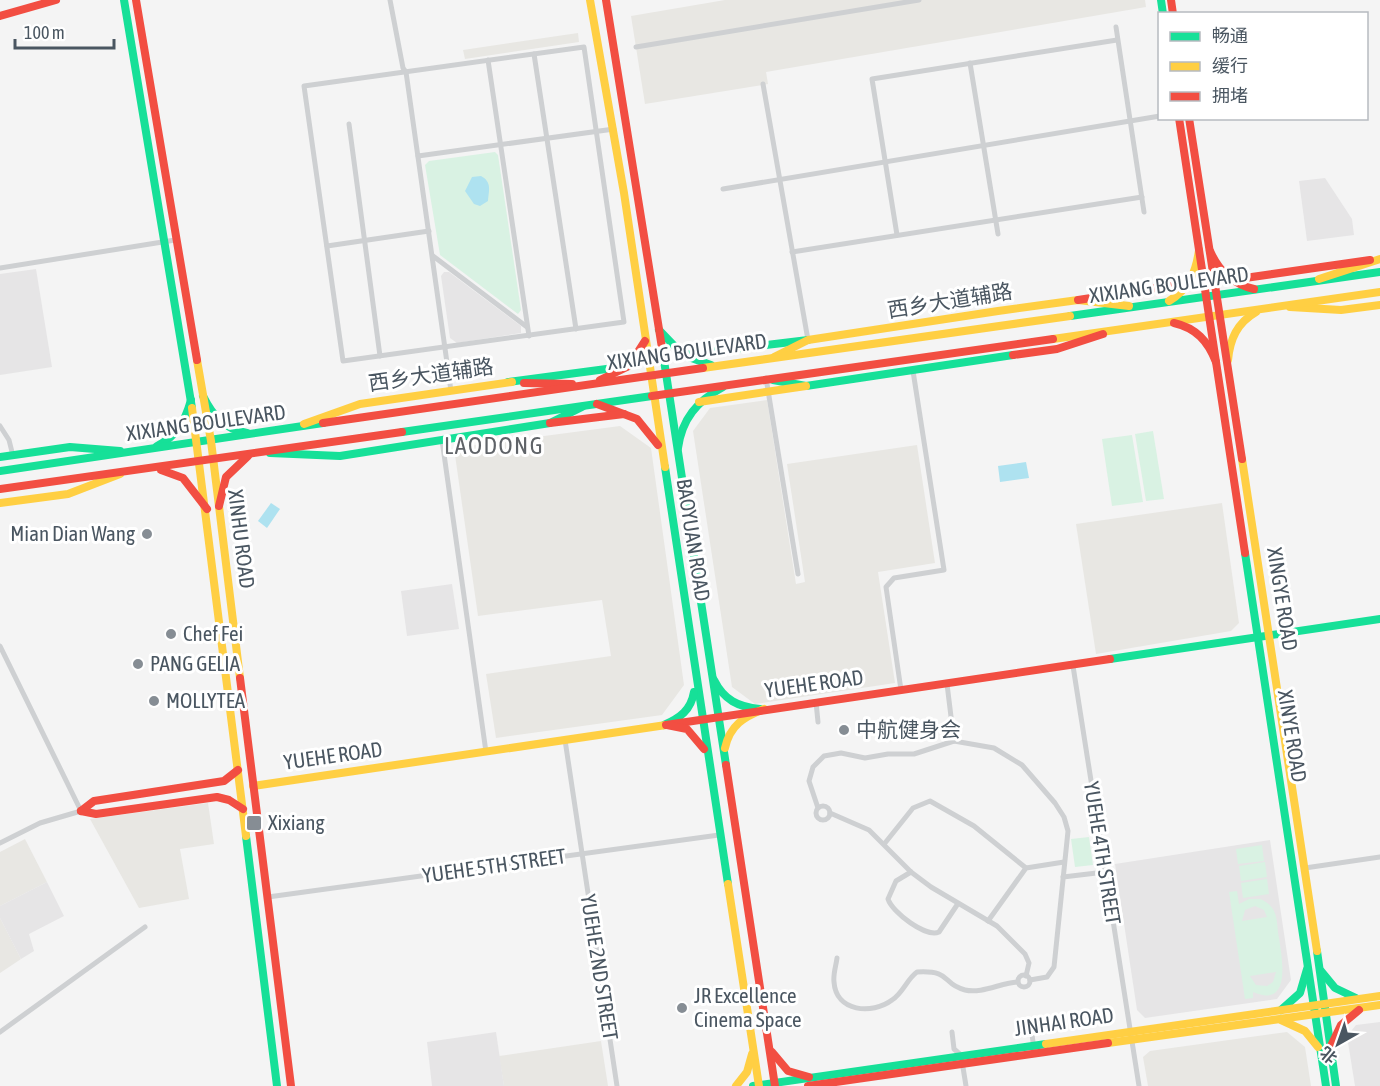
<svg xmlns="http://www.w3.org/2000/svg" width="1380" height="1086" font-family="'Asap Condensed','Noto Sans SC',sans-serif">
	<rect width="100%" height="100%" fill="#f4f4f4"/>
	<g fill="#e8e7e3">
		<path d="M725,0h420l1,7 -380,65 2,12 -123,20 -14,-88z"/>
		<path d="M578,33l1,9 -114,17 -2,-9z"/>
		<path d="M767,400l29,184 9,-2 -18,-118 130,-19 18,118 -57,9 17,111 -140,21 -23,-17 -39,-256 17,-23z"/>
		<path d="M620,426l31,22 33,237 -22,30 -166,23 -10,-64 125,-18 -9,-56 -124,16 -24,-168z"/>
		<path d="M1222,503l17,120 -8,8 -135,23 -20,-130z"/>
		<path d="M208,803l6,41 -34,5 9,50 -50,9 -49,-89z"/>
		<path d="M25,839l22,43 -47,24v-54z"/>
		<path d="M0,918l21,41 -21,14z"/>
		<path d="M1287,1032l18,15 6,39h-163l-5,-29 7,-6z"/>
		<path d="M601,1041l7,45h-104l-5,-30z"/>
	</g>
	<g fill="#e6e5e6">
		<path d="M1325,178l27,41 2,16 -47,6 -8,-60z"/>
		<path d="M36,269l16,98 -52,8v-101z"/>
		<path d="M444,272h5l72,54v7l-64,10 -7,-5 -9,-62z"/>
		<path d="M452,584l7,45 -52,7 -6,-45z"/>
		<path d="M1270,840l21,140 -14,19 -132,19 -8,-8 -22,-146z"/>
		<path d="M47,882l17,34 -35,18 5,17 -13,8 -21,-41v-12z"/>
		<path d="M1380,1022v64h-25l-8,-50 9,-11z"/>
		<path d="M496,1032l8,54h-72l-5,-44z"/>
	</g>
	<g fill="#d9f2e3" fill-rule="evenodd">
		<path d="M495,152l3,3 23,155 -3,4 -78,-59 -15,-90 4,-4z"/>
		<path d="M1153,431l11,68 -18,2 -11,-67z"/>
		<path d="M1132,435l11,67 -31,4 -10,-67z"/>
		<path d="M1089,837l4,28 -18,2 -4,-28z"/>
		<path d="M1262,845l2,16 -26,3 -2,-15z"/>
		<path d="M1265,862l2,15 -26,4 -2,-15z"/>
		<path d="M1267,879l2,15 -26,4 -2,-15z"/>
		<path d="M1237,891l2,13 10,-5h11c6,2 11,6 14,12 4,8 3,19 5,27 3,20 13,71 -26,54v6l-8,1 -16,-107zM1255,906l9,4 3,7 -25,4 3,-11zM1276,972l-3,10 -6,4 -11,-1 -6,-9z"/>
	</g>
	<g fill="#aee2f0">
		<path d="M481,176c11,6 8,14 7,25l-8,5 -6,-2 -9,-13 7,-14z"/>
		<path d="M1026,462l3,16 -29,4 -2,-16z"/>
		<path d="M271,503l9,6 -13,19 -9,-7z"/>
	</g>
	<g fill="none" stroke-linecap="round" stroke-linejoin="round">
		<g stroke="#ced0d2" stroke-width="5">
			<path d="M390,0l13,68 3,4 45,319"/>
			<path d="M1116,27l28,185"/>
			<path d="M584,47l40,275 -281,39 -39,-275z"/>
			<path d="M636,47l283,-47"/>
			<path d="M534,54l42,275"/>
			<path d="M488,60l41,276"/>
			<path d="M970,63l28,171"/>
			<path d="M763,84l45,256"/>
			<path d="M349,124l31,232"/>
			<path d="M418,156l196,-27"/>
			<path d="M723,189l437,-73"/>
			<path d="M897,235l-25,-156 245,-39"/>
			<path d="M327,246l102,-15"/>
			<path d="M792,252l350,-55"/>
			<path d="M433,256l94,71"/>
			<path d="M0,268l175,-28"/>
			<path d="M766,378l32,196"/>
			<path d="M0,426l9,14 4,16"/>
			<path d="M442,440l44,312"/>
			<path d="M0,646l81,165 -41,12 -40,20"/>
			<path d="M1073,666l66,420"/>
			<path d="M947,684l7,57"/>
			<path d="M901,690l-15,-103 8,-9 50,-8 -31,-199"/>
			<path d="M816,702l2,20"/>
			<path d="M565,740l52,346"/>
			<circle cx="823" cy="813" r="7"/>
			<path d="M818,808l-9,-27 4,-14 11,-11 17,-3 24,5 23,-4h26l40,-13 40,7 28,17 33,38 9,14 4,14 -14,136 -7,10 -17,3"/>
			<path d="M830,813l39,17 42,42 20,15 66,39 28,28 4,9 -3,13"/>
			<path d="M885,843l28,-35 17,-7 44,25 52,42"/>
			<path d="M1305,868l75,-11"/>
			<path d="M911,872l-15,9 -8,18c4,13 38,39 51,33l18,-27"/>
			<path d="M1063,877l42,-5"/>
			<path d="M268,897l451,-62"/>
			<path d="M988,921l38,-53 38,-6"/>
			<path d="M837,958c-1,8 -4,16 -3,24 2,30 38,33 58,18 11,-7 15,-21 25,-28 36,-2 24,12 48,18 16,4 36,-7 52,-8"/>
			<circle cx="1024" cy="981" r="6"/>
			<path d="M1030,1020l4,29"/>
			<path d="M0,1032l145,-105"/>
			<path d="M952,1032l2,17 7,6 5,31"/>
		</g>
		<g stroke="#16e098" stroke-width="8">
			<path d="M124,0l68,408"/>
			<path d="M1161,0l2,14"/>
			<path d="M1070,316l310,-44"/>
			<path d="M659,330l24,25 28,10"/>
			<path d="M663,354l63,411"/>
			<path d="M683,355l125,-15"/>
			<path d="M773,380l33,6 207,-31"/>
			<path d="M508,382l121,-16"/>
			<path d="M203,396c10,20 21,33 44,37"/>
			<path d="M402,432l250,-36"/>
			<path d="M157,446c20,-10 28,-25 34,-46"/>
			<path d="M678,448c4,-29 19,-47 45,-61"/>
			<path d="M270,453l70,3 210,-33 32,-16"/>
			<path d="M0,457l70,-10 50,4"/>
			<path d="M665,467l63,417"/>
			<path d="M0,471l323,-48"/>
			<path d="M1245,553l81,533"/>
			<path d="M1110,659l270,-40"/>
			<path d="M714,680c10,20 24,27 46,29"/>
			<path d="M664,725c16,-7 27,-15 30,-33"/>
			<path d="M246,836l31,250"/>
			<path d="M1317,951l19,135"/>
			<path d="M1321,971l14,17 21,10"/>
			<path d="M1281,1010l19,-17 7,-24"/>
			<path d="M753,1086l293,-42"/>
		</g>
		<g stroke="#ffcf43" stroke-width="8">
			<path d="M590,0l34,193 41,274"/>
			<path d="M1319,279l61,-20"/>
			<path d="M1169,301c20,-12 27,-29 30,-51"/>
			<path d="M1290,307l51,3 39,-5"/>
			<path d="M1053,339l327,-47"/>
			<path d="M774,357l34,-17 190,-29 80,-11 51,6"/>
			<path d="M197,360l14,81 29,237"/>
			<path d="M1228,360c2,-21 9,-37 28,-48"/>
			<path d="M703,368l367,-52"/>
			<path d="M699,402l107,-16"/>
			<path d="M192,408l54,428"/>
			<path d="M304,424l56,-20 152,-22"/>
			<path d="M1242,459l75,492"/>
			<path d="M0,503l68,-9 52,-20"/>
			<path d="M725,748c5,-23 19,-31 39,-39"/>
			<path d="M253,786l413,-61"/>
			<path d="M728,884l31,202"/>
			<path d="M1281,1020l24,11 13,16"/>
			<path d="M1108,1043l272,-38"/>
			<path d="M1046,1044l334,-48"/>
			<path d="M736,1086l11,-14 5,-18"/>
		</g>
		<g stroke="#f24e42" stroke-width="8">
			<path d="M136,0l61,360"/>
			<path d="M606,0l57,354"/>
			<path d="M1171,0l2,14"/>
			<path d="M0,16l56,-16"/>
			<path d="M1179,118l66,435"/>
			<path d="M1189,118l53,341"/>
			<path d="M1210,251c9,20 22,33 44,38"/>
			<path d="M1231,280l139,-20"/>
			<path d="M1078,300l111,-17"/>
			<path d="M1174,323c22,5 34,18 42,39"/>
			<path d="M1013,355l44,-6 46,-15"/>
			<path d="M600,380l29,-14 16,-25"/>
			<path d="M524,383l48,1"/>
			<path d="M652,396l401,-57"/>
			<path d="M597,404l40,15 21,26"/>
			<path d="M323,423l380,-55"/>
			<path d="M550,423l74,-9"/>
			<path d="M161,470l22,8 24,31"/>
			<path d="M0,489l402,-57"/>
			<path d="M219,506l7,-29 22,-21"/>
			<path d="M240,678l51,408"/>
			<path d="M666,725l444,-66"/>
			<path d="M667,725l20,4 17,20"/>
			<path d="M726,765l49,321"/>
			<path d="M81,811l15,3 121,-17 12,3 14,9"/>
			<path d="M81,811l13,-10 130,-20 14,-11"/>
			<path d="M1331,1046l10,-21 18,-15"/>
			<path d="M772,1052l16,19 21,6"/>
			<path d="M808,1086l300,-43"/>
		</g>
	</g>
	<g fill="#868d94" stroke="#fff" stroke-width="2">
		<circle cx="147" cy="534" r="6"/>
		<circle cx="171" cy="634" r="6"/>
		<circle cx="138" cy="664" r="6"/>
		<circle cx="154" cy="701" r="6"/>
		<circle cx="844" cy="730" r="6"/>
		<rect x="246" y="815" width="16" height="16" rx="3"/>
		<circle cx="682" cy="1008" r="6"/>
	</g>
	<g text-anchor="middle" stroke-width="6" stroke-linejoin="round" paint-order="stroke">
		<g font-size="21" fill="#4a5661" stroke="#fff">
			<text transform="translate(1169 285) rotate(-8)" y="7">XIXIANG BOULEVARD</text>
			<text transform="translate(950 301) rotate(-9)" y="7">西乡大道辅路</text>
			<text transform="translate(687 352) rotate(-8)" y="7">XIXIANG BOULEVARD</text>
			<text transform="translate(431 375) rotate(-8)" y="7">西乡大道辅路</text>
			<text transform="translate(206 423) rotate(-8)" y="7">XIXIANG BOULEVARD</text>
			<text transform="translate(241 539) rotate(83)" y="7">XINHU ROAD</text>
			<text transform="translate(693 540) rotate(81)" y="7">BAOYUAN ROAD</text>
			<text transform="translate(1282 599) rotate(81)" y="7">XINGYE ROAD</text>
			<text transform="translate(814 684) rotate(-8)" y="7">YUEHE ROAD</text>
			<text transform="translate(1292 736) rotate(81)" y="7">XINYE ROAD</text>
			<text transform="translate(333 756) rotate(-8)" y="7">YUEHE ROAD</text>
			<text transform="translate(1102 853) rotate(81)" y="7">YUEHE 4TH STREET</text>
			<text transform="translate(494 866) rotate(-8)" y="7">YUEHE 5TH STREET</text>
			<text transform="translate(599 967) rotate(81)" y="7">YUEHE 2ND STREET</text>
			<text transform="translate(1064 1022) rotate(-8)" y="7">JINHAI ROAD</text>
		</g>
		<g font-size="21" fill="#4a5661" stroke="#fff" text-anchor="start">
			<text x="135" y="541" text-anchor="end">Mian Dian Wang</text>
			<text x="183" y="641">Chef Fei</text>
			<text x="150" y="671">PANG GELIA</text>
			<text x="166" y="708">MOLLYTEA</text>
			<text x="856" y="737">中航健身会</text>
			<text x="268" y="830">Xixiang</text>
			<text x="694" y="1003">JR Excellence<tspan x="694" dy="24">Cinema Space</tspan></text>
		</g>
		<g font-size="24" letter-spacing="1.5" fill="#5f6368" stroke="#fff">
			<text x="494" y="454">LAODONG</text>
		</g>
	</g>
	<rect x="1158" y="12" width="210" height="108" fill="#ffffff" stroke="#b7bbc0" stroke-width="1.5"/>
	<rect x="1170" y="32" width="30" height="9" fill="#16e098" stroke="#b7bbc0" stroke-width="1.5"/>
	<text x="1212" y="42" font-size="18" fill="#4a5661">畅通</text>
	<rect x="1170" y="62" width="30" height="9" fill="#ffcf43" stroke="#b7bbc0" stroke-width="1.5"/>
	<text x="1212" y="72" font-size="18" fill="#4a5661">缓行</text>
	<rect x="1170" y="92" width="30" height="9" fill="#f24e42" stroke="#b7bbc0" stroke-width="1.5"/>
	<text x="1212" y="102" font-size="18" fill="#4a5661">拥堵</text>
	<g transform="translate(1338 1044) rotate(220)" stroke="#ffffff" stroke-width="4.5" paint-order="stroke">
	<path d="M0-4.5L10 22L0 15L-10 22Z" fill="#4a5661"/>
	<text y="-9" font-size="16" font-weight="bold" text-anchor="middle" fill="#4a5661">北</text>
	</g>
	<path d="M15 39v9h99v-9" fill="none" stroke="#4a5661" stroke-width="3"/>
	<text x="24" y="39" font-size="18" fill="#4a5661" stroke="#ffffff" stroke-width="4.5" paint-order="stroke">100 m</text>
</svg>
